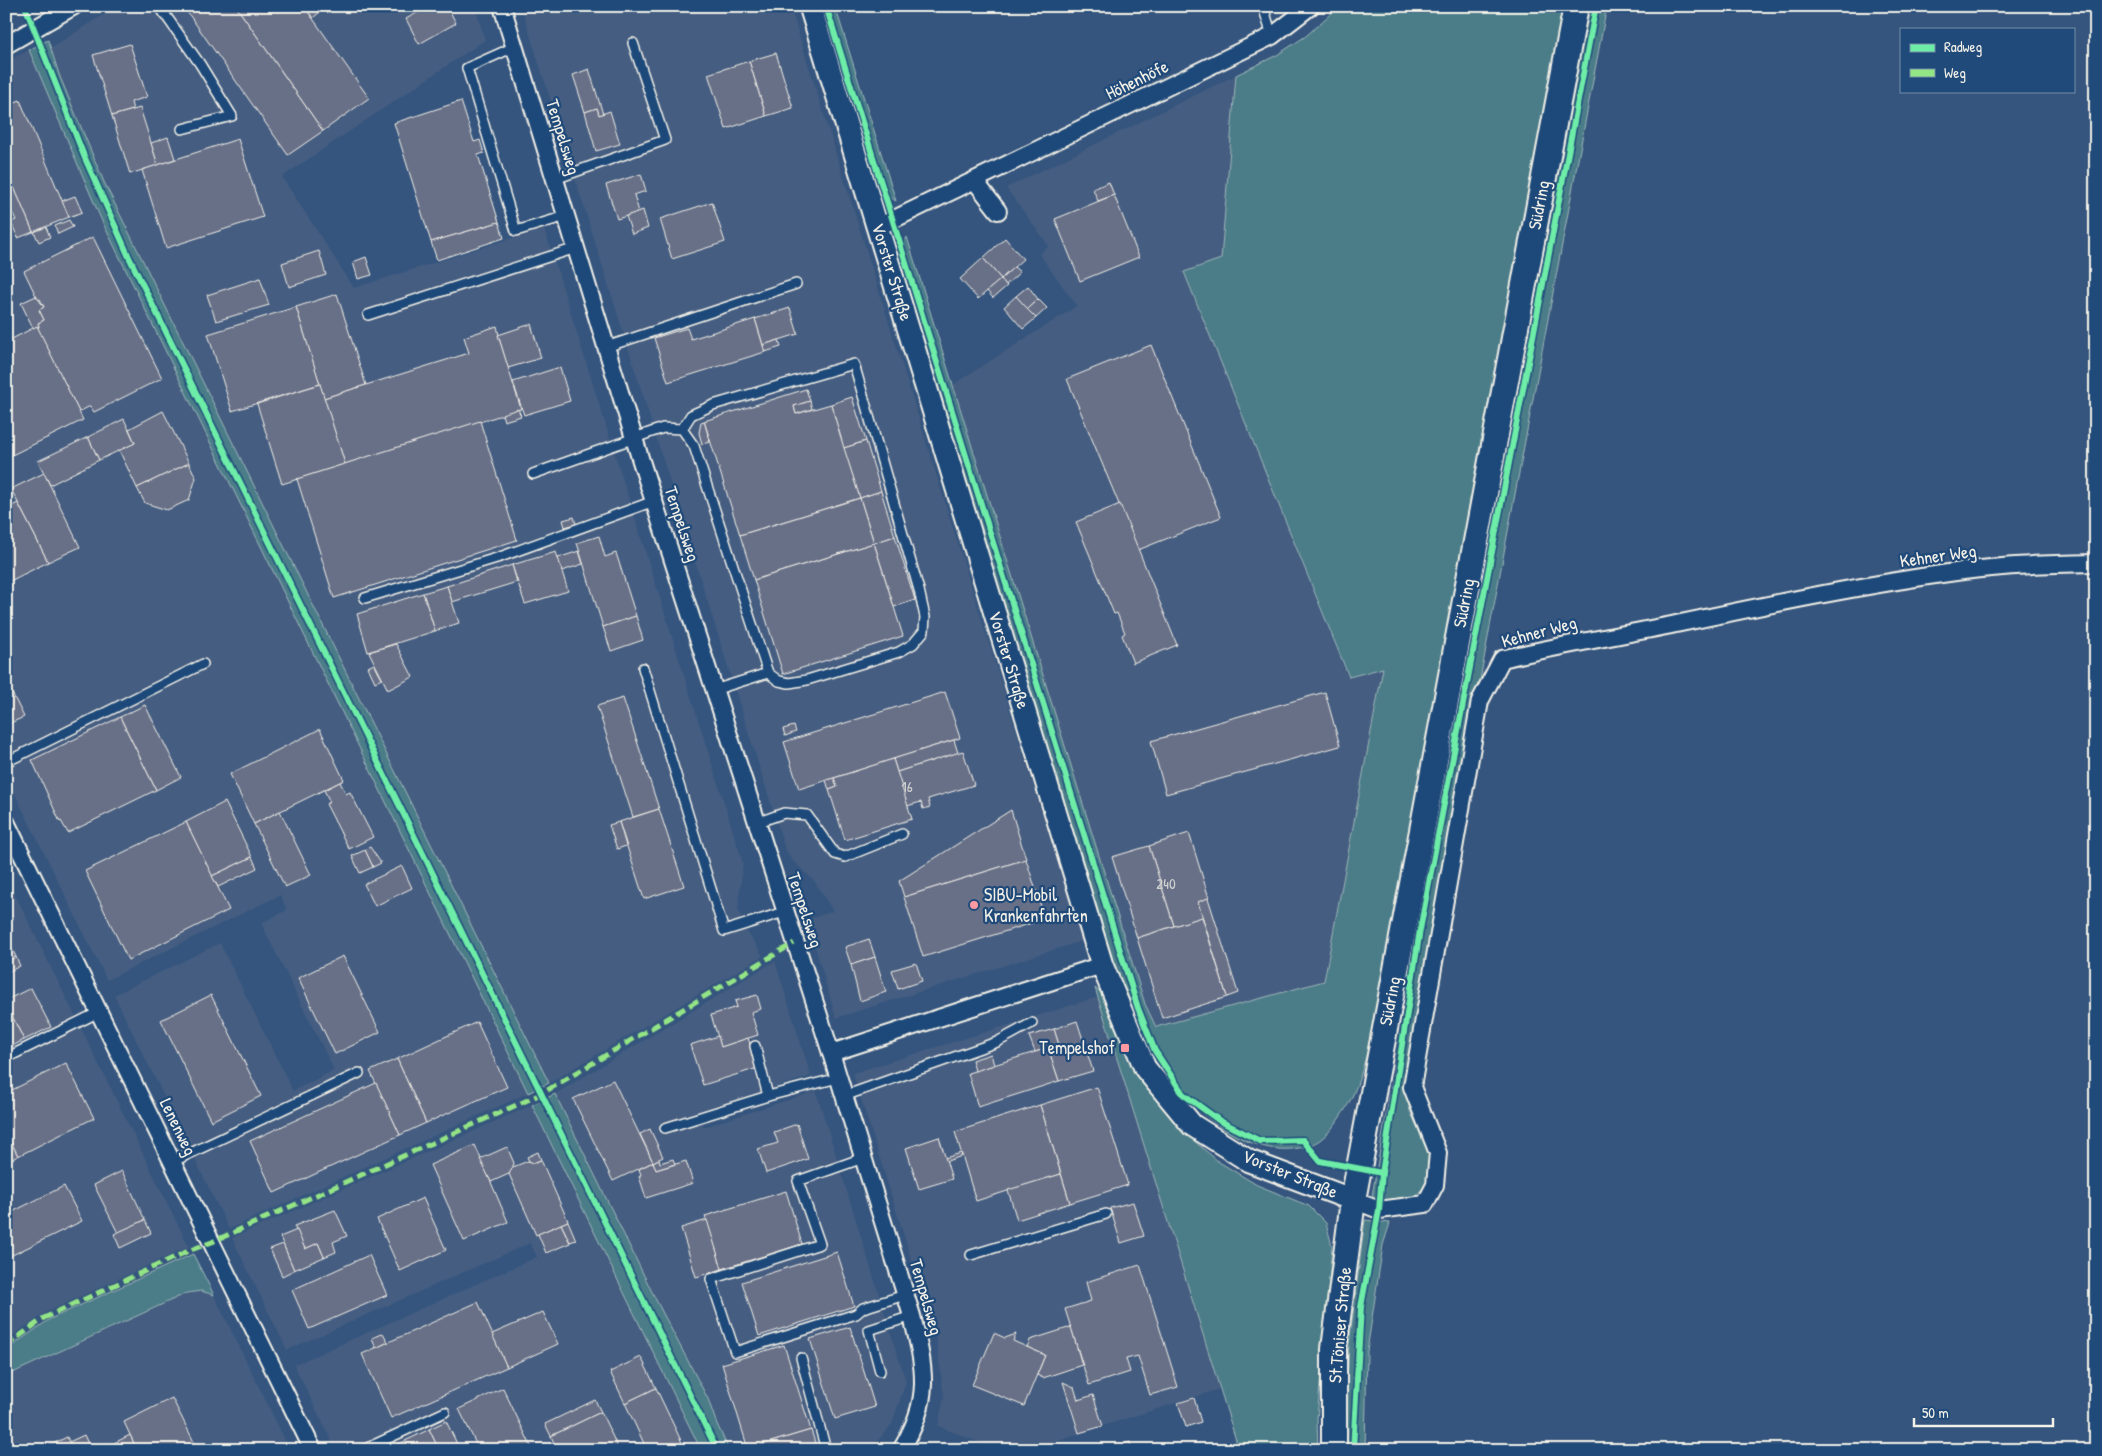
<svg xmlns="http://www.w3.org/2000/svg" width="2102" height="1456" font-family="'Patrick Hand',sans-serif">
	<rect width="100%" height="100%" fill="#35557e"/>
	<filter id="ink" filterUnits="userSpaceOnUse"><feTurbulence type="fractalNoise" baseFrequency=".02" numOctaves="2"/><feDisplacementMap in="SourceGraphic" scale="10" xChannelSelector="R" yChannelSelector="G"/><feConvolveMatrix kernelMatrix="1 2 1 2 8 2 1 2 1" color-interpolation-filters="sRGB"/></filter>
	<g filter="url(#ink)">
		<g fill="#445d81">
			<path d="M117,6h358l10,34 -203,137 72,111 190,-60 199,635 -5,45 5,17 20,31 -214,127 -445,-901 -44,-105 -9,-29z"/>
			<path d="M521,6h269l292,935 -246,77 -29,-98 26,-9 -19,-30 -22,-21 -7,-11z"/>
			<path d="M29,50l72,169 427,874 -299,136 -115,-234 106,-52 73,148 41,-21 -73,-147 26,-13 -7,-15 -173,85 -101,-204v-714z"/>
			<path d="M1236,75l-15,185 -37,12 164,405 35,-9 -59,313 -168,47 -11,-24 -193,-619 125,-79 -38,-52 10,-8 -43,-58z"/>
			<path d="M6,876l182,369 2,1 -143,66 -41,28z"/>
			<path d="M775,961l36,115 -112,35 5,16 112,-36 90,291 -14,42 -22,26h-141l-13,-28 -8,-23 -52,-99 -101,-206z"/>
			<path d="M1098,997l122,392 -193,61h-29l-60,-24 6,-29 -8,-59 -83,-265z"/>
			<path d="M532,1105l169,345h-365l-42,-85 243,-108 -7,-14 -243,107 -55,-112z"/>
			<path d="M201,1291l13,4 76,155h-284v-74l181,-83z"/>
		</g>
		<g fill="#4b7d89" stroke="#a0b7b8">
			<path d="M821,6h14l61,195 -17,-10z"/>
			<path d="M1339,6h227l-189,1001c-8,35 -15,81 -37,110 -6,10 -16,22 -27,27 -64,26 -142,-49 -169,-101 -12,-24 -21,-52 -31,-77l-215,-711 9,-18 238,767 11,23 168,-46 59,-313 -34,9 -165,-405 37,-13 15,-184 41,-20 29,-19z"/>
			<path d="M1586,6h21l-167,886 -35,197 5,22 21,46 -2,25c-21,23 -28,22 -57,14l94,-541z"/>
			<path d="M48,40l12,37 44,105 445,901 -21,10 -427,-874 -72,-169z"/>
			<path d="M1095,988l8,6 24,60 33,50 27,31 32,27 38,23 52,21 17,17 6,23 -15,174 1,30h-79z"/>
			<path d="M555,1094l101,206 52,99 8,23 13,28h-28l-169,-345z"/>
			<path d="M1365,1220l25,3 -7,22 -16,106 -2,99h-21l5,-106z"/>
			<path d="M193,1254l21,41 -13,-4 -14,2 -181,83v-26l44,-31z"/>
		</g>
		<g fill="#677088" stroke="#f4f1e8">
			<path d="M183,6h53l87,125 -35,24z"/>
			<path d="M236,6h68l65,92 -46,33z"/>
			<path d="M304,6h14l3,5 -8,7z"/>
			<path d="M429,6h18l9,17 -37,21 -13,-25z"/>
			<path d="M130,44l17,53 -16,5 2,8 -21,6 -19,-61z"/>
			<path d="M776,53l17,55 -27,8 -17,-55z"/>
			<path d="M749,61l17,55 -40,13 -18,-55z"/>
			<path d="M589,69l14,45 -4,1 -2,-7 -12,4 -12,-37z"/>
			<path d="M20,100l49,117 -36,15 -27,-63v-63z"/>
			<path d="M461,101l13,41 6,-2 4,13 -6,2 21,67 -68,20 -37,-119z"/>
			<path d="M140,108l18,57 -28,9 -18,-58z"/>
			<path d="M597,108l2,7 11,-4 10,33 -24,7 -11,-39z"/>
			<path d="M168,137l7,22 -17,6 -7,-22z"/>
			<path d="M238,139l25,78 -97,31 -24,-78z"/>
			<path d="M8,173l25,59 -15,6 -7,-16 5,-2 -10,-21v-25z"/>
			<path d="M641,174l5,17 -12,4 5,17 -22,7 -11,-34z"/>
			<path d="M1109,182l5,13 -16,6 -5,-12z"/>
			<path d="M1114,195l25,62 -59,24 -25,-62z"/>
			<path d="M75,196l7,16 -13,5 -7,-16z"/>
			<path d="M712,202l13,40 -53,17 -12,-40z"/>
			<path d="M643,210l5,18 -16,6 -6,-18z"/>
			<path d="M69,220l4,7 -15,7 -3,-8z"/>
			<path d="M499,222l5,16 -67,22 -6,-18z"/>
			<path d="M46,227l4,10 -11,5 -5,-10z"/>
			<path d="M93,237l69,141 -68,34 -4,-6 -11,6 -42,-85h2l-1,-4 6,-3 -5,-10 5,-3 -4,-8 -2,1 -14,-29z"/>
			<path d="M1005,238l18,21 -22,20 -18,-21z"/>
			<path d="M319,251l7,24 -37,12 -7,-24z"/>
			<path d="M366,257l6,18 -14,4 -5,-17z"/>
			<path d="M983,258l18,21 -23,20 -18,-20z"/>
			<path d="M1014,267l6,5 -14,13 -5,-6z"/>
			<path d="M260,278l9,27 -53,16 -9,-26z"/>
			<path d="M1001,279l6,7 -14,12 -6,-7z"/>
			<path d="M1028,286l10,13 -11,10 -11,-13z"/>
			<path d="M337,294l29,91 -42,13 -28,-91z"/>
			<path d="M36,296l8,11 -5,3 5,10 -6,3 1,4 -6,1 -12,-25z"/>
			<path d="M1016,296l20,22 -13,11 -19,-22z"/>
			<path d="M1038,299l9,9 -11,10 -9,-9z"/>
			<path d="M296,307l24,77 -88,27 -24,-77z"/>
			<path d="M790,308l8,26 -35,11 -8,-26z"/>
			<path d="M755,319l10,33 -97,30 -14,-44 33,-10 4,11z"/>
			<path d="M531,324l10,34 -33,10 -10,-33z"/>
			<path d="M37,326l46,94 -77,38v-116z"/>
			<path d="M497,326l2,9h-1l23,74 -176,55 -21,-66 145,-45 -5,-16z"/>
			<path d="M779,340l2,7 -16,5 -2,-7z"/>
			<path d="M1151,345l70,172 -83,33 -71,-171z"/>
			<path d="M560,367l10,34 -46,14 -11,-33z"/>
			<path d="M320,384l25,80 -63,20 -25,-80z"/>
			<path d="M806,389l4,12 -16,5 2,8 35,-10 29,94 -120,37 -36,-114z"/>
			<path d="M852,397l14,44 -22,7 -13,-44z"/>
			<path d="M810,401l2,8 -16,5 -2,-8z"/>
			<path d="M518,409l3,7 -17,5 -2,-7z"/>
			<path d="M163,411l26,52 -52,25 -18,-38 16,-7 -6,-14z"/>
			<path d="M124,419l11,24 -36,17 -11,-23z"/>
			<path d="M480,421l37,119 -183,58 -37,-119z"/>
			<path d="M704,421l6,21 -8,2 -3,-11 2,-11z"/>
			<path d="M88,437l11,23 -49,25 -12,-24z"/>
			<path d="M866,441l15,50 -21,7 -16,-50z"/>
			<path d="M189,463l7,15 -7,22 -22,10 -22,-7 -8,-15z"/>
			<path d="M44,473l36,74 -32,15 -37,-73z"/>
			<path d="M881,491l14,45 -21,7 -14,-45z"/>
			<path d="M860,498l14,45 -120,37 -14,-45z"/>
			<path d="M18,503l30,59 -42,21v-74z"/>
			<path d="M1120,504l57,141 -44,18 -11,-28 3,-2 -8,-20 -3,1 -38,-92z"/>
			<path d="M574,517l2,7 -11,3 -2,-7z"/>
			<path d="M599,536l6,21 11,-4 20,63 -33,11 -26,-84z"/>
			<path d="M895,536l20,64 -21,7 -20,-64z"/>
			<path d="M874,543l29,93 -120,38 -29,-94z"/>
			<path d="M579,551l4,13 -21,7 -4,-13z"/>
			<path d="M556,552l12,39 -43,13 -13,-39z"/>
			<path d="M512,565l5,17 -65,20 -5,-16z"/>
			<path d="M447,586l12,37 -24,8 -12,-38z"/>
			<path d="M423,593l12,38 -67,21 -11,-38z"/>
			<path d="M636,616l7,24 -32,11 -8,-24z"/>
			<path d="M396,644l17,33 -25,13 -19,-38z"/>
			<path d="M374,664l8,15 -7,3 -7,-15z"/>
			<path d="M6,681l18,36 -18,8z"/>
			<path d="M945,692l15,46 -161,51 -15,-47z"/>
			<path d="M1325,692l15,54 -174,48 -15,-53z"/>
			<path d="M623,698l36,111 -26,8 -36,-111z"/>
			<path d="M145,705l36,72 -25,13 -36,-73z"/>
			<path d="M120,717l36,73 -88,43 -7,-12 -1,1 -28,-62z"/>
			<path d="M794,726l2,6 -11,4 -2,-7z"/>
			<path d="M320,729l24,51 -90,44 -24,-50z"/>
			<path d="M954,740l4,13 -61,19 -4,-13z"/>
			<path d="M963,751l11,34 -46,14 2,8 -7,2 -2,-7 -14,4 -10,-34z"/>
			<path d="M893,759l19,60 -67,21 -16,-50 8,-3 -3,-9z"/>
			<path d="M834,778l3,9 -8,3 -3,-10z"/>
			<path d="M340,782l6,12 4,-2 23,45 -24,12 -23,-45 4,-2 -6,-12z"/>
			<path d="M225,802l27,55 -40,19 -26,-54z"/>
			<path d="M659,809l25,77 -40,13 -25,-77z"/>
			<path d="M1011,810l15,49 -122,38 -5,-16z"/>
			<path d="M280,811l31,64 -26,12 -31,-63z"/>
			<path d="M186,822l43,88 -101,50 -43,-89z"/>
			<path d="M619,822l7,24 -9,3 -8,-24z"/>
			<path d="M1189,833l20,65 -11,4 5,15 -29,9 -25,-80z"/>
			<path d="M1149,846l25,80 -37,12 -25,-81z"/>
			<path d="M370,847l11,16 -8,4 -8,-17z"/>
			<path d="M365,850l8,17 -13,6 -8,-17z"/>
			<path d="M252,857l5,11 -39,19 -6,-11z"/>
			<path d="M1026,859l19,60 -122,38 -19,-60z"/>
			<path d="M402,866l10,22 -37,18 -11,-22z"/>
			<path d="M1208,898l30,95 -11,4 -29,-95z"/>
			<path d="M1202,917l25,80 -65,21 -25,-80z"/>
			<path d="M869,939l6,18 -24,8 -6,-18z"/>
			<path d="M8,940l8,17 -10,5v-21z"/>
			<path d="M343,956l37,76 -45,22 -37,-76z"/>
			<path d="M16,957l4,9 -14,7v-11z"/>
			<path d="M875,957l11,35 -26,9 -9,-36z"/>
			<path d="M916,963l6,18 -24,8 -6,-19z"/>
			<path d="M31,988l20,39 -27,13 -18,-36v-4z"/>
			<path d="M211,995l50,101 -50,25 -50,-101z"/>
			<path d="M757,995l4,14 -10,3 7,23 -37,12 -10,-32 26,-8 -2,-6z"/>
			<path d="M6,1004l18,36 -18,9z"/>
			<path d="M1077,1021l16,50 -34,10 -11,-33 11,-3 -5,-16z"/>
			<path d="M477,1022l30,65 -81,36 -29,-64z"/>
			<path d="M1054,1029l5,16 -24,7 -6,-16z"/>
			<path d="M718,1036l3,11 27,-9 10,30 -55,17 -13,-40z"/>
			<path d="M1048,1048l11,33 -81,26 -10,-34z"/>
			<path d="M991,1054l3,11 -19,6 -3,-11z"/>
			<path d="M397,1059l29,64 -26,12 -30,-64z"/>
			<path d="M66,1063l28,55 -76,38 -12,-24v-39z"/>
			<path d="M613,1080l40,82 -40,19 -40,-82z"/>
			<path d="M376,1083l24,52 -126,58 -24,-52z"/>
			<path d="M1097,1087l31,98 -58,18 -30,-98z"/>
			<path d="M1040,1105l21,69 -85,27 -21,-69z"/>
			<path d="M797,1124l11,35 -42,14 -8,-24 20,-6 -4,-11z"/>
			<path d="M650,1129l13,28 -10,5 -13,-28z"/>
			<path d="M6,1132l12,24 -12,6z"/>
			<path d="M939,1137l13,42 -33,10 -13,-41z"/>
			<path d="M475,1145l33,77 -44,19 -34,-76z"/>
			<path d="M507,1147l7,16 -3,10 -20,9 -11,-23z"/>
			<path d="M538,1152l3,8 -8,3 -4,-2 -2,-4z"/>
			<path d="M961,1153l1,3 -15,5 -2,-3z"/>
			<path d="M659,1159l1,4 13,-4 2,5 -19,6 -3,-8z"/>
			<path d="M541,1160l27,61 -32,14 -27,-61 4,-7 15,-6 5,2z"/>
			<path d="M686,1161l7,22 -47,15 -7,-22 2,-1 -2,-6 14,-7 3,8z"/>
			<path d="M122,1171l23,49 -27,13 -24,-48z"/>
			<path d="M1061,1174l9,29 -53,17 -9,-30z"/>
			<path d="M64,1186l18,35 -76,37v-43z"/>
			<path d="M786,1191l16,53 -80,25 -17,-53z"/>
			<path d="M423,1198l23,52 -46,21 -23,-52z"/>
			<path d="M1133,1202l11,34 -23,7 -11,-35z"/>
			<path d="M335,1210l12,26 -14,6 3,10 -12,5 -6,-14 -13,6 -11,-23z"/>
			<path d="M145,1220l6,13 -31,15 -6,-14z"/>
			<path d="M707,1220l15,49 -26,8 -15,-49z"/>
			<path d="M568,1221l8,19 -6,2 -9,-18z"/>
			<path d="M561,1224l9,19 -24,10 -8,-19z"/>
			<path d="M297,1230l8,19 13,-6 6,14 -30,13 -14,-33z"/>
			<path d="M283,1244l11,26 -12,6 -12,-27z"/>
			<path d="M837,1252l17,54 -95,30 -17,-54z"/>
			<path d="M369,1255l18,40 -78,34 -17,-39z"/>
			<path d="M1140,1265l38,122 -28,8 -12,-39 -12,3 4,13 -41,13 -24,-76 26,-8 -5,-19z"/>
			<path d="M478,1302l29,65 -116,51 -29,-64z"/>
			<path d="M543,1312l15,32 -51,23 -15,-33z"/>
			<path d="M850,1327l25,80 -40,12 -25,-80z"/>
			<path d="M1071,1327l11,38 -39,13 -6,-3 8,-20 -18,-8 3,-7z"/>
			<path d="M383,1333l5,9 -12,6 -4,-10z"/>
			<path d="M994,1333l11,5 11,-4 -3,7 32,14 -21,51 -52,-21z"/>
			<path d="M784,1345l27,85 -63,19 -26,-85z"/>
			<path d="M641,1357l15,31 -31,15 -15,-31z"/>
			<path d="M1063,1382l11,5 4,13 15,-5 10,31 -24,7z"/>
			<path d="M503,1388l30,62h-54l-20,-41z"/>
			<path d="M656,1388l29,61 -1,1h-37l-22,-47z"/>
			<path d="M172,1398l23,46 -12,6h-46l-13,-28z"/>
			<path d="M1194,1398l7,24 -15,5 -8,-24z"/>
			<path d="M595,1400l6,12 -50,24 -6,-12z"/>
			<path d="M601,1412l18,38h-62l-6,-14z"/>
			<path d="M446,1421l14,29h-21l-10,-21z"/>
			<path d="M429,1429l10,21h-53l42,-20z"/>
			<path d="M811,1430l6,19h-69z"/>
			<path d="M84,1435l7,15h-18l-4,-8z"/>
			<path d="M130,1435l7,15h-37z"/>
			<path d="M67,1437l6,13h-33z"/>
			<path d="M1130,1442l2,8h-26z"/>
		</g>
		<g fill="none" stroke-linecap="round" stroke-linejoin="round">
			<defs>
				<g id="service">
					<path d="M159,6l41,58 32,52 -50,13"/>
					<path d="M1263,6l9,30"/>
					<path d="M514,47l-47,21 49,163 50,-15"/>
					<path d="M555,179l110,-39 -32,-97"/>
					<path d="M368,315l208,-67"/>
					<path d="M606,347l190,-63"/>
					<path d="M682,429l9,-14 22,-10 141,-41 65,226 6,27 -1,14 -11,13 -14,8 -92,28 -18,3 -10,-2 -11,-8"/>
					<path d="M533,474l130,-46 19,1 12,17 74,227 -54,17"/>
					<path d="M365,598l135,-41 154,-56"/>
					<path d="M643,668l81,263 60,-19"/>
					<path d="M6,762l197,-98"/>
					<path d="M756,823l28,-10 23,2 28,39 10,3 57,-23"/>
					<path d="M755,1046l13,50 70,-18"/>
					<path d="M6,1058l93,-46"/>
					<path d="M844,1096l153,-54 35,-19"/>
					<path d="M665,1128l103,-32"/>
					<path d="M863,1158l-65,23 22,63 -109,35 24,73 121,-38 7,-6 42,-13"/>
					<path d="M172,1162l187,-89"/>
					<path d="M971,1255l135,-41"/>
					<path d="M801,1358l25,92"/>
					<path d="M880,1371l-11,-41 43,-14"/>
					<path d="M363,1450l82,-38"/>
				</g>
				<g id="minor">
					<path d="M502,6l139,455 190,592 81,263c13,54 20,83 -11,134"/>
					<path d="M6,45l68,-39"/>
					<path d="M975,181l23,30"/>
					<path d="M878,227l394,-191 39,-30"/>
					<path d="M6,822l307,628"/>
					<path d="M831,1053l271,-88"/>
					<path d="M1353,1200l26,10 46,-6 10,-19 3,-32 -26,-66 68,-386 22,-42c57,-14 116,-23 174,-35 95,-20 191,-40 287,-53 44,-6 89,-7 133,-8"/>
				</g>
				<path id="tertiary" d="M810,6l292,959 43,103 47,57 57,36 104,39"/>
				<path id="secondary" d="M1334,1450v-101l19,-149 223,-1194"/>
			</defs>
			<use href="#service" stroke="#f4f1e8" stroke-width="12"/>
			<use href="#minor" stroke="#f4f1e8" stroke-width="20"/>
			<use href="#tertiary" stroke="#f4f1e8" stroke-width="25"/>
			<use href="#secondary" stroke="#f4f1e8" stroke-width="28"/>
			<use href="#service" stroke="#1f4a7a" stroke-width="9"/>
			<use href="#minor" stroke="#1f4a7a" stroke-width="16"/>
			<use href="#tertiary" stroke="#1f4a7a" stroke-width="21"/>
			<use href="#secondary" stroke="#1f4a7a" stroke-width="24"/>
			<path stroke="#94e586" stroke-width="5" stroke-dasharray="10 5" stroke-linecap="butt" d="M6,1346l38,-28 144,-67 24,-9 329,-148 253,-151"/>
			<defs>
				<g id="cycleway">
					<path d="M25,6l59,150 45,101 588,1193"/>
					<path d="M826,6l312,1002 17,43 28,43 37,27 40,20 43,-1 17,21 62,12"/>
					<path d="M1353,1450l8,-143 18,-97 3,-37 38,-243 176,-924"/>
				</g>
			</defs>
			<use href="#cycleway" stroke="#1f4a7a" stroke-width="9"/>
			<use href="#cycleway" stroke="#6deda7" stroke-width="6"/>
		</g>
	</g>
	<g fill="#ff9aa2" stroke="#1f4a7a" stroke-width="2">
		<circle cx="974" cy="905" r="5"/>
		<rect x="1120" y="1043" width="10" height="10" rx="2.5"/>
	</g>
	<g text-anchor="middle" stroke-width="4.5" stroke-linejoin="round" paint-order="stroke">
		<g font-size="15" fill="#d1d1d0">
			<text x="907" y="792">16</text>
			<text x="1166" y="889">240</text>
		</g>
		<g font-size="18" fill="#f4f1e8" stroke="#1f4a7a">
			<text transform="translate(1137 80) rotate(-26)" y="6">Höhenhöfe</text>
			<text transform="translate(563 137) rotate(73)" y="6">Tempelsweg</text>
			<text transform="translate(1539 205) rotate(-79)" y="6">Südring</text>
			<text transform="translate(892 272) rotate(73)" y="6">Vorster Straße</text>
			<text transform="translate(682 524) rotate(72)" y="6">Tempelsweg</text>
			<text transform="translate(1938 556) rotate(-8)" y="6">Kehner Weg</text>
			<text transform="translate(1464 603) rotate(-79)" y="6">Südring</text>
			<text transform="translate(1539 632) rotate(-15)" y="6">Kehner Weg</text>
			<text transform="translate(1009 660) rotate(73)" y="6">Vorster Straße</text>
			<text transform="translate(805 910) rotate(72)" y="6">Tempelsweg</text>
			<text transform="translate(1390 1001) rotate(-79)" y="6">Südring</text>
			<text transform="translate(178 1127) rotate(64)" y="6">Lenenweg</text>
			<text transform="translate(1290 1174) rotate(22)" y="6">Vorster Straße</text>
			<text transform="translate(926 1297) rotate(74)" y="6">Tempelsweg</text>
			<text transform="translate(1340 1325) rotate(-85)" y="6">St.Töniser Straße</text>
		</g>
		<g font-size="18" fill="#f4f1e8" stroke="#1f4a7a" text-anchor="start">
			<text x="984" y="901">SIBU-Mobil<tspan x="984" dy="21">Krankenfahrten</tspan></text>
			<text x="1115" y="1054" text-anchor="end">Tempelshof</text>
		</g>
	</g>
	<rect width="2102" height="1456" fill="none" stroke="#1f4a7a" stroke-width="25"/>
	<rect x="12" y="12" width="2077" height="1431" fill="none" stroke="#f4f1e8" stroke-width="2" filter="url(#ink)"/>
	<rect x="1900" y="28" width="175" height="65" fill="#1f4a7a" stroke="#748da6"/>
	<rect x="1910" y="44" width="25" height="8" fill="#6deda7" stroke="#748da6"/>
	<text x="1944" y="52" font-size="15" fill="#f4f1e8">Radweg</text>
	<rect x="1910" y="69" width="25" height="8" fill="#94e586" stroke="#748da6"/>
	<text x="1944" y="78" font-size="15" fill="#f4f1e8">Weg</text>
	<path d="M1914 1418v8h139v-8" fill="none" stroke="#f4f1e8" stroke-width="2.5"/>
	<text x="1922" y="1418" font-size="15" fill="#f4f1e8" stroke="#1f4a7a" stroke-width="4" paint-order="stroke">50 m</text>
</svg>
